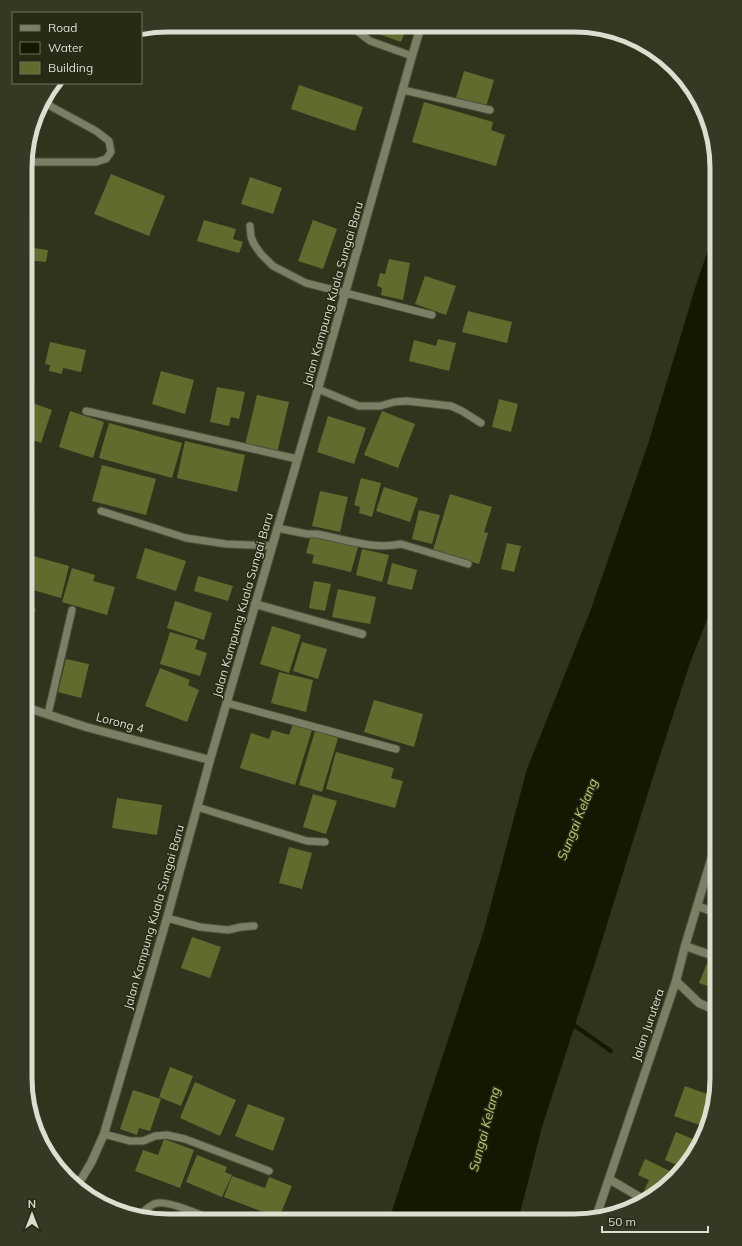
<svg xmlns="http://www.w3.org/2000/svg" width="742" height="1246" font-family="Mulish,sans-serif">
	<rect width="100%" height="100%" fill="#31341d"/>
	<path fill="#151700" d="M717,224v370l-27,69 -38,117 -58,186 -52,161 -24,94 -129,-1 95,-290 43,-161 64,-160 57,-165 48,-159z"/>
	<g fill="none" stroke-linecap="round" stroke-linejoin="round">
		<path stroke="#151700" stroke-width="4" d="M569,1027l6,-1 36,25"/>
	</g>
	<g fill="#636a2d">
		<path d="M378,26h29l-6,16 -25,-9z"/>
		<path d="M521,26h23l-2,7z"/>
		<path d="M464,71l30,9 -8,27 -30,-9z"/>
		<path d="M299,85l64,22 -8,24 -64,-22z"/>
		<path d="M424,102l69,20 -2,8 14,5 -9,31 -84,-24z"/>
		<path d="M111,174l54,22 -16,40 -55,-22z"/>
		<path d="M250,177l32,11 -9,26 -32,-10z"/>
		<path d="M204,220l32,9 -3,10 10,3 -4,11 -42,-12z"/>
		<path d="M313,220l24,9 -14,40 -25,-8z"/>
		<path d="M26,247l22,3 -2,12 -20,-2z"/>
		<path d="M389,259l21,4 -7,37 -22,-5 1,-7 -5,-2 3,-13 5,1z"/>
		<path d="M26,273l6,1 -5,20h-1z"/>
		<path d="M425,276l31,10 -10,29 -31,-11z"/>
		<path d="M468,311l44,11 -5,21 -45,-11z"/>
		<path d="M438,339l18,4 -7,28 -40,-10 5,-21 22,6z"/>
		<path d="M50,342l36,8 -5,22 -18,-4 -1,6 -13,-3 1,-6 -5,-1z"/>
		<path d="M161,371l33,9 -9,34 -33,-10z"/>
		<path d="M217,387l28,5 -6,27 -8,-2 -2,9 -19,-4z"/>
		<path d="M257,395l32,7 -12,51 -32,-8z"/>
		<path d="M499,399l19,5 -7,28 -19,-5z"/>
		<path d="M30,402l22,8 -11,33 -15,-5v-24z"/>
		<path d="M70,411l34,11 -11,36 -34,-11z"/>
		<path d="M382,411l33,13 -17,44 -34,-13z"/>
		<path d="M328,416l38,12 -12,36 -37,-12z"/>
		<path d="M109,423l73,20 -10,35 -73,-20z"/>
		<path d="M185,441l60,14 -8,37 -60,-14z"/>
		<path d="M102,465l54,14 -10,36 -54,-14z"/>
		<path d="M361,478l20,5 -9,34 -13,-4 1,-6 -6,-2z"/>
		<path d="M384,487l34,11 -8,24 -34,-11z"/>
		<path d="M320,491l28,6 -8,35 -28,-6z"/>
		<path d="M450,494l42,13 -8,25 4,1 -9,31 -46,-14z"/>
		<path d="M419,510l21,5 -8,29 -20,-5z"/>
		<path d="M311,535l47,12 -7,25 -39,-9 2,-8 -8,-2z"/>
		<path d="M507,543l14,3 -7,26 -13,-3z"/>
		<path d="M145,548l41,13 -10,30 -40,-13z"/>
		<path d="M362,549l27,6 -7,27 -26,-7z"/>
		<path d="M26,554l43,12 -8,32 -35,-10z"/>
		<path d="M392,563l25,7 -5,20 -25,-6z"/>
		<path d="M72,568l23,7 -2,6 22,6 -8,28 -45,-13z"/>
		<path d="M198,576l35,10 -5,15 -34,-10z"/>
		<path d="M314,581l17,3 -6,27 -16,-3z"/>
		<path d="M338,589l38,8 -6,27 -38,-7z"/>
		<path d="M175,601l37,12 -8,27 -37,-12z"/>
		<path d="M26,606l10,3 -10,29z"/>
		<path d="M272,626l29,9 -12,38 -29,-9z"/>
		<path d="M170,632l28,8 -3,9 12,4 -7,23 -40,-12z"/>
		<path d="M302,642l25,7 -9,30 -25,-8z"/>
		<path d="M66,659l23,5 -8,34 -23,-6z"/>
		<path d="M160,668l30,12 -2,5 11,5 -12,32 -42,-16z"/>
		<path d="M279,672l34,8 -7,32 -35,-9z"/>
		<path d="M374,700l49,14 -9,33 -50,-15z"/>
		<path d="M293,724l19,6 -17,55 -55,-17 11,-35 18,6 3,-9 17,5z"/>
		<path d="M315,731l23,7 -16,54 -23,-7z"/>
		<path d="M336,752l58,16 -3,10 12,3 -8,27 -69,-19z"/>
		<path d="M313,794l24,7 -11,33 -23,-7z"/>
		<path d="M117,798l45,7 -5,30 -45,-7z"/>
		<path d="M289,847l23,6 -10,36 -23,-6z"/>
		<path d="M714,929l3,1v19l-9,-3z"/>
		<path d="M192,937l29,10 -11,31 -29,-10z"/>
		<path d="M707,963l10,4v31l-4,-1 3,-8 -17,-6z"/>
		<path d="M170,1067l23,9 -12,30 -22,-9z"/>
		<path d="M195,1082l41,18 -16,36 -40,-18z"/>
		<path d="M685,1086l30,11 -6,27 -1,4 -34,-12z"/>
		<path d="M133,1090l28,9 -11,32 -11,-3 -2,7 -17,-6z"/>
		<path d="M248,1104l37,14 -12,33 -38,-15z"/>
		<path d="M676,1132l24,10 -12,23 -4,3 -19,-8z"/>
		<path d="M164,1139l30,11 -14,38 -45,-17 8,-21 15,5z"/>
		<path d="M197,1155l30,12 -2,5 7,3 -10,22 -36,-15z"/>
		<path d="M645,1159l27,13 -4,8 -20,16 -5,-3 6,-13 -11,-5z"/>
		<path d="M232,1176l33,12 4,-11 23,9 -13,32 -55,-21z"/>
		<path d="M191,1216l7,4h-9z"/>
	</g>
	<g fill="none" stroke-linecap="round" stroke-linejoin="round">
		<defs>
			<g id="service">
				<path d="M342,26l15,5 13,10 42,15"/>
				<path d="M403,90l87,20"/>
				<path d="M26,162h70l10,-3 5,-7 -2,-11 -13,-10 -44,-24 -9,-7"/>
				<path d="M250,226l1,11 3,7 7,10 12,12 33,17 126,32"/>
				<path d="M318,389l41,17h21l14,-4 13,-1 44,5 11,5 19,12"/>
				<path d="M86,411l211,48"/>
				<path d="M101,511l85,27 40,6 46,2"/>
				<path d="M277,528l30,6h10c27,5 56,16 84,10l67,20"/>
				<path d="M227,703l169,46"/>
				<path d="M48,714l24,-104"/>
				<path d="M197,807l110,34 18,1"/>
				<path d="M167,918l33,9 28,3 13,-3 13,-1"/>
				<path d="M104,1134l26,7h13l12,-5 12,-1 18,4 84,32"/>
				<path d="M139,1216c4,-4 10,-10 15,-12 11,-5 47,11 58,16"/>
			</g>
			<g id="minor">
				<path d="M255,604l107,30"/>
				<path d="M25,707l61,20 124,33"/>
				<path d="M697,906l20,7"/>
				<path d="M685,946l32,11"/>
				<path d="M676,981l23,22 18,8"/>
				<path d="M609,1179l34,20"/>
			</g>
			<g id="tertiary">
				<path d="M77,1186l14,-23 13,-29 63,-216 43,-158 108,-371 94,-333 9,-30"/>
				<path d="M596,1217l80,-236 9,-35 32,-106"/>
			</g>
		</defs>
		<use href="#service" stroke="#4c4f3a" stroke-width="9"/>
		<use href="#minor" stroke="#4c4f3a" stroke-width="10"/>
		<use href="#tertiary" stroke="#4c4f3a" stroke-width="10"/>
		<use href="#service" stroke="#7b7f65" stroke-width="7"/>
		<use href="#minor" stroke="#7b7f65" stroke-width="8"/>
		<use href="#tertiary" stroke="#7b7f65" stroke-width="8"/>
	</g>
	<g text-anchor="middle" stroke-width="3" stroke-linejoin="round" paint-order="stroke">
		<g font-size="12" fill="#dcded0" stroke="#272a14">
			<text transform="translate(333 294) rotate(-74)" y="4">Jalan Kampung Kuala Sungai Baru</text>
			<text transform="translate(243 605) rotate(-74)" y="4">Jalan Kampung Kuala Sungai Baru</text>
			<text transform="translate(120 723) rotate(15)" y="4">Lorong 4</text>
			<text transform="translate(154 917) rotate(-74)" y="4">Jalan Kampung Kuala Sungai Baru</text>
			<text transform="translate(648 1025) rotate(-71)" y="4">Jalan Jurutera</text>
		</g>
		<g font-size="13" font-style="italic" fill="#c0cb71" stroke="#272a14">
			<text transform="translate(577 819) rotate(-68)" y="5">Sungai Kelang</text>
			<text transform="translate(484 1129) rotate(-75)" y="5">Sungai Kelang</text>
		</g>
	</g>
	<path d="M0 0H742V1246H0ZM168 32H574A136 136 0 0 1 710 168V1078A136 136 0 0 1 574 1214H168A136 136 0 0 1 32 1078V168A136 136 0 0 1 168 32Z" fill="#353823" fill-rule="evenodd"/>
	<path fill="none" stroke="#dcded0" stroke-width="5" d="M168 32H574A136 136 0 0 1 710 168V1078A136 136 0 0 1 574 1214H168A136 136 0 0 1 32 1078V168A136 136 0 0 1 168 32Z"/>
	<rect x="12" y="12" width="130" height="72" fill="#272a14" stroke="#6f725f"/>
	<rect x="20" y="25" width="20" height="6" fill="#7b7f65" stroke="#6f725f"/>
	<text x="48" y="32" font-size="12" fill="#dcded0">Road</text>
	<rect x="20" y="42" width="20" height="12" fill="#151700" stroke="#6f725f"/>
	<text x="48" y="52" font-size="12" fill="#dcded0">Water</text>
	<rect x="20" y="62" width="20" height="12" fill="#636a2d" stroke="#6f725f"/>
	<text x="48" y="72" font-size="12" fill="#dcded0">Building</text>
	<g transform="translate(32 1214)" stroke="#272a14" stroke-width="3" paint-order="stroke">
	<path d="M0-3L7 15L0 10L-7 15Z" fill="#dcded0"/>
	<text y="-6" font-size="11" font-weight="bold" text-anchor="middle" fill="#dcded0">N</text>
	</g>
	<path d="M602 1226v6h106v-6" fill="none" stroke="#dcded0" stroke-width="2"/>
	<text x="608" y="1226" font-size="12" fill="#dcded0" stroke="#272a14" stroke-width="3" paint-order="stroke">50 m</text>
</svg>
